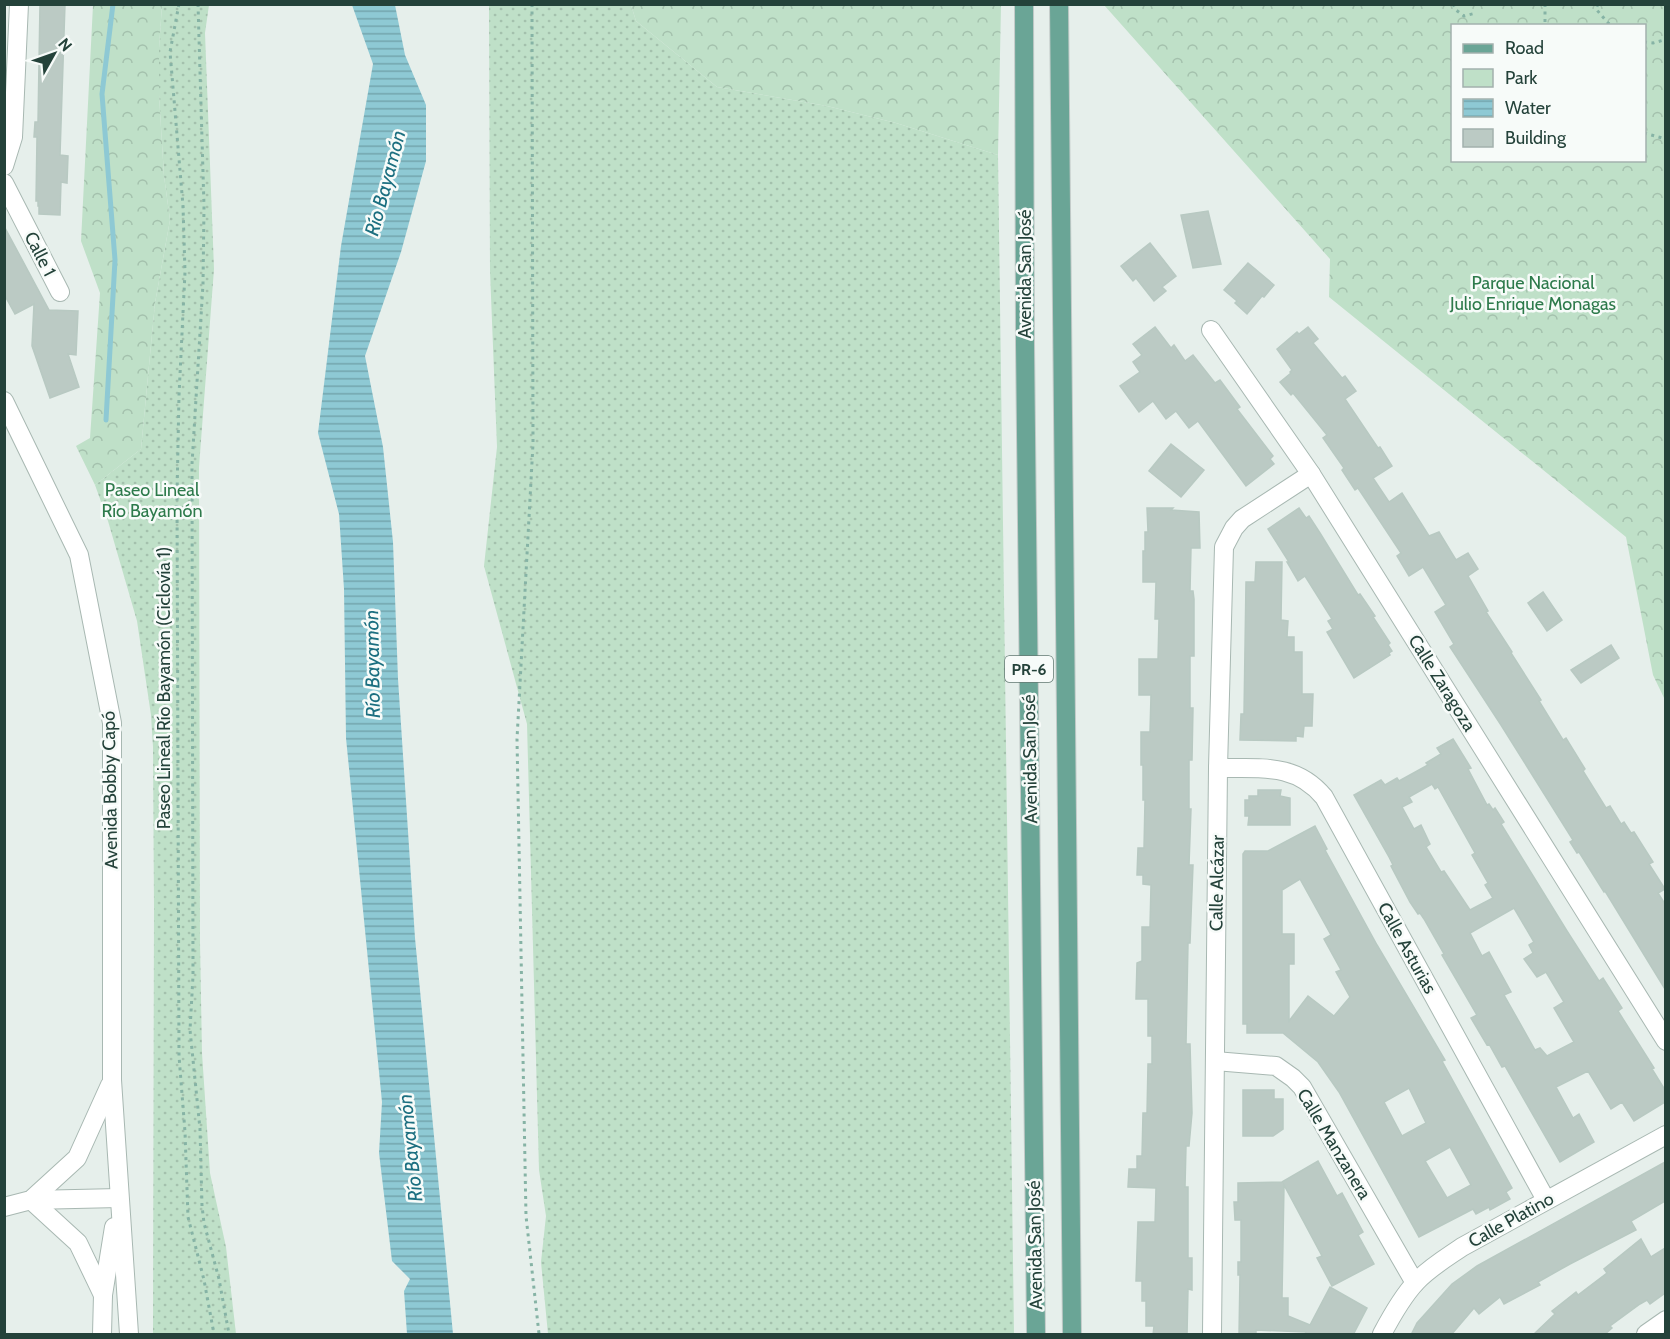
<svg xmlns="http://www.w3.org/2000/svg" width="1670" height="1339" font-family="Cabin,sans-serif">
	<defs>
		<pattern id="green-dots" width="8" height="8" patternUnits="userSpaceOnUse" patternTransform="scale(1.5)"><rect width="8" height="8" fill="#bfe0c8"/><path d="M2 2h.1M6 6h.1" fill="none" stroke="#a4c1ad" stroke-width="1.8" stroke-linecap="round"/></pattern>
		<pattern id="forest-crowns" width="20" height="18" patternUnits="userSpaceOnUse" patternTransform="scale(1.5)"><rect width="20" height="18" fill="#bfe0c8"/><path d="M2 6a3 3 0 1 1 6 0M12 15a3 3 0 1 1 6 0" fill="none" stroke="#a4c1ad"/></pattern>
		<pattern id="water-rules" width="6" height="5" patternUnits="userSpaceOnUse" patternTransform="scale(1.5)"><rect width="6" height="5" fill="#8ec9d4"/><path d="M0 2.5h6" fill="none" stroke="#74a5ad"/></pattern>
	</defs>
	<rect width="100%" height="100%" fill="#e6efeb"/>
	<g fill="url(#green-dots)">
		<path d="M162,5h47l-4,28 9,236 -15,198 1,475 2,111 8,120 16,74 10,87h-83l1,-427 -1,-160 -2,-32 -14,-94 -29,-100 -13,-36 46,-36 14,-146 15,-83 -6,-44 -5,-81v-47z"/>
		<path d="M489,5h142l5,16 81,66 110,19 69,17 102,32 16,1179h-466l-7,-72 5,-46 -7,-46 -12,-446 -43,-158 13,-119 -7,-176z"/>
	</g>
	<g fill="url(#forest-crowns)" fill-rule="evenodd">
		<path d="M93,5h69l-3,43v47l5,81 6,44 -15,83 -14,146 -46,36 -19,-39 14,-8 10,-145 -19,-52z"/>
		<path d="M631,5h370l-3,150 -102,-32 -69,-17 -110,-19 -81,-66z"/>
		<path d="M1104,5h561v695l-12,-25 -27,-138 -297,-240 1,-38zM1452,26h192v134h-192z"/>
	</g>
	<path fill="url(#water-rules)" d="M352,5h43l10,50 21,50v56l-25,91 -36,104 18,91 10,95 5,137 17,259 38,396h-46l-3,-43 6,-12 -18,-18 -13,-108 3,-51 -36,-364 -2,-149 -5,-75 -21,-81 23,-187 32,-182z"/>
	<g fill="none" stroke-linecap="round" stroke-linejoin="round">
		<path stroke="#8ec9d4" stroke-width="5" d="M106,420l9,-160 -13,-166 11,-90"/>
	</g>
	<g fill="#bbcac4" stroke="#b8c9c2" stroke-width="1.5" fill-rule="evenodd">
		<path d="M40,4h25l-5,151 8,1 -1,27 -6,-1 -1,33 -21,-1v-8h-1v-5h-2l1,-64h-3l1,-15h3z"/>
		<path d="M1208,211l13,53 -28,4 -12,-53z"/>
		<path d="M4,226l45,84 29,1 -2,44 -8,-1 11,33 -29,11 -18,-52 2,-42 -19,10 -11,-20z"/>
		<path d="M1150,243l26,33 -14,11 4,4 -12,10 -18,-23 -3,3 -12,-15z"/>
		<path d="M1248,263l26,22 -10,12 -2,-1 -15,18 -12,-11 2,-2 -13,-11z"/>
		<path d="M1155,327l16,21 3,-3 11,16 8,-6 22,28 5,-3 20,27 -3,2 36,47 -3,3 4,5 -28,22 -48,-65 -9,7 -13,-17 -10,8 -13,-18 -14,11 -19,-26 20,-14 -7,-10 9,-7 -9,-11z"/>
		<path d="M1308,327l10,12 -5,4 29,35 3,-2 11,15 -11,8 33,49 2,-1 12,19 -19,12 16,24 13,-9 27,43 10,-4 17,28 12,-7 10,16 -10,7 20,35 -2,1 26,40 -1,1 30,47 -2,1 24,39 3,-2 19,31 -2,2 23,37 4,-2 11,18 3,-2 7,11 3,-1 19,30 -4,2 16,25 -7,4 7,11v85l-60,-98 -1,1 -25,-40 -2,1 -7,-11 3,-2 -72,-115 -51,-78 4,-3 -19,-32 11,-7 -23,-38 -14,9 -12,-20 4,-3 -43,-65 -3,2 -13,-20 2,-2 -21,-30 4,-3 -34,-42 -2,2 -11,-13 11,-9 -1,-1 2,-2 -15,-21 20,-17 2,2z"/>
		<path d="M1171,444l33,26 -23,27 -32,-26z"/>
		<path d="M1147,508h26l-2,2 28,2 1,36h-9l-1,43h3l1,8v57h-4v52h3l-1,52h-3v49h2l-2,56h4l-3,78h-2l-2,101h4l2,69 -3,33h-3l-1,41h3v71h4v32l-4,-1 -1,46h-34l1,-9h-8v-25h-4v-20h-6l2,-59h17l1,-34 -28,-1 1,-18h8v-13h5l1,-43h4l1,-49h4v-28h-4v-37h-12l1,-36 5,-2v-34h8l1,-42 -8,-1v-9h-6l1,-27h6l1,-48h-2v-35h-2v-33h9l1,-37h-12v-36h19l1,-40h-4l1,-37h-13v-31h2v-19h3z"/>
		<path d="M1299,508l7,10 3,-2 11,17 38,62 2,-1 15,22 -2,1 17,26 -2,2 4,6 -3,2 1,2 -36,23 -27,-46 6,-3 -5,-8 4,-2 -27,-43 -7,5 -11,-19h2l-21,-33z"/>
		<path d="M1256,562h26l-1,58 7,1 -1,16h7v15h8v42h11l-1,32h-8l-1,11 -7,-1v5l-56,-1 1,-26h3l2,-132h9z"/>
		<path d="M1543,592l19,28 -15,11 -19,-28z"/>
		<path d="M1611,645l8,13 -38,25 -10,-13z"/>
		<path d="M1453,739l18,29 -3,1 19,36 2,-1 4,6 2,-2 9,14 -3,2 66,107 32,50 4,-3 19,30 -4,3 36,57 -2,1 13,21v12l-31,19 -12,-19 -11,7 -23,-38 -32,16 17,31 6,-4 15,28 -34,20 -55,-96 -3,1 -13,-23 -2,1 -16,-27 6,-3 -35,-60 2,-1 -20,-35 -4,-6 -2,1 -8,-12 -19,-36 2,-1 -4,-8 -35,-62 27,-15 4,5 12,-7 2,3 29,-16 -2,-2 15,-9 -4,-6zM1432,784l3,5 3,-2 37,66 -3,2 16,28 -3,2 8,13 -23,12 -26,-39 -3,1 -15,-25 4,-3 -9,-19 -7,4 -12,-22 10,-5 -3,-5zM1514,908l20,34 -5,3 4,8 -9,6 13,18 9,-5 18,30 -10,6 20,34 -27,14 -7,-8 -5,2 -31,-55 7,-3 -22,-40 -7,4 -12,-23z"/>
		<path d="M1258,790h23l-1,6 10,2v27h-42l1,-9h-4v-16h4v-4h9z"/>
		<path d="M1315,826l12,23 -2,1 52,95 68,115 -3,1 70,127 -6,4 4,7 -20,11 -1,-3 -13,7 -3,-5 -54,28 -80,-145 -21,-30 -35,-29h-36v-9h-4v-170l2,-3h23zM1300,879l31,56 -7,4 17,31 -5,2 14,25 -16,19 -26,-20 -19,25v-57h5v-30h-12v-44zM1409,1088l17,35 -24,13 -18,-34zM1450,1147l21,38 -24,13 -22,-37z"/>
		<path d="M1243,1090h31v9h9v30l-10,7h-30z"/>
		<path d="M1318,1161l19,35 5,-3 21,39 -5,3 16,29 -42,22 -15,-28 5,-2 -38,-71 -2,113h6v18l22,9 20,-38 37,21 -14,27h-48l1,-3 -50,-2v5h-17l1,-60h-2v-13h3v-42h-6l-1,-18h4v-19l44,-1z"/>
		<path d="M1665,1162v39l-34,20 5,9 -66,34 -32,18 2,3 -36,19 -4,-7 -21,17 -5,-6 -23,27h-40l6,-12 35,-39 25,-18z"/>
		<path d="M1641,1239l10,18 14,-9v45l-15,11 -3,-4 -7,4 -30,22 2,2 -8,7h-71l22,-21 -3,-3 24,-19 2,3 29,-22 -3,-4z"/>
	</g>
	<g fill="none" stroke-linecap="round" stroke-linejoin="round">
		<defs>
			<g id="minor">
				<path d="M4,166l9,-29 6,-133"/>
				<path d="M4,183l56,109"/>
				<path d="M1211,330l100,144 355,567"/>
				<path d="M4,401l75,154 33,168v357l17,254"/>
				<path d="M1218,768c42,1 77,-6 106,29l222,403"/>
				<path d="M1215,1061l61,5 17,12 9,9 113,196"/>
				<path d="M31,1200l47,43 25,52"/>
				<path d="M31,1200l88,-2"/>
				<path d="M4,1207l27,-7 46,-42 33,-73"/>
				<path d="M102,1334l1,-39 11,-68"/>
				<path d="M1212,1334l6,-566 6,-221 10,-19 8,-9 69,-45"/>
				<path d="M1382,1334c9,-17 20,-37 34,-52 13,-14 30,-24 46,-35l204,-112"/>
				<path d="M1646,1334l20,-14"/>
			</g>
			<g id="major">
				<path d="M1024,4l1,340 11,990"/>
				<path d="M1059,4l13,1330"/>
			</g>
		</defs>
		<use href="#minor" stroke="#a8b8b2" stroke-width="20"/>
		<use href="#major" stroke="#c2cac8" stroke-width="20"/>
		<g stroke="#86b3a5" stroke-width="3" stroke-dasharray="3 4.5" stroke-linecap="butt">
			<path d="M179,4l-9,48 13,154 2,66 -6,123 -2,100 2,561 6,76 3,85 16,63 10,54"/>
			<path d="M198,4l6,202 -1,78 -11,180 1,512 -3,54 10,99 2,77 2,17 15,56 10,55"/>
			<path d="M532,4l1,440 -16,295 9,477 13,118"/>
			<path d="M1453,4l3,6 8,6 12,-3"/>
			<path d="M1545,4v22"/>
			<path d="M1598,4l-2,5 12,14 5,3"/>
			<path d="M1644,42l9,1 11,-3 2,3"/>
			<path d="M1644,133l22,6"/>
		</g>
		<use href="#minor" stroke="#fff" stroke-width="18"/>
		<use href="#major" stroke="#6aa596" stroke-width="18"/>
	</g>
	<g text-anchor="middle" stroke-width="5" stroke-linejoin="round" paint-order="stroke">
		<rect fill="#f7fbf9" stroke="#637a73" stroke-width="1.5" x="1005" y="656" width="48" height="26" rx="4.5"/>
		<g font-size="16" font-weight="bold" fill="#24423a">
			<text x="1029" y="675">PR-6</text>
		</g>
		<g font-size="18" fill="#24423a" stroke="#f7fbf9">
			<text transform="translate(40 254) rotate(63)" y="6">Calle 1</text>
			<text transform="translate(1025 274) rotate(-90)" y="6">Avenida San José</text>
			<text transform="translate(1442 683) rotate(58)" y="6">Calle Zaragoza</text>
			<text transform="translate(164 688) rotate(-90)" y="6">Paseo Lineal Río Bayamón (Ciclovía 1)</text>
			<text transform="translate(1030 759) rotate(-91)" y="6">Avenida San José</text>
			<text transform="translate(110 790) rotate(-91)" y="6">Avenida Bobby Capó</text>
			<text transform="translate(1217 883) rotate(-89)" y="6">Calle Alcázar</text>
			<text transform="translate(1407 948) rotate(61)" y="6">Calle Asturias</text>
			<text transform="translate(1334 1144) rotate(59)" y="6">Calle Manzanera</text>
			<text transform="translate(1511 1220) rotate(-29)" y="6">Calle Platino</text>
			<text transform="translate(1035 1245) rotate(-91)" y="6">Avenida San José</text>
		</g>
		<g font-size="18" fill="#2d7a4b" stroke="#f7fbf9">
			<text x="1533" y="289">Parque Nacional<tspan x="1533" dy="21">Julio Enrique Monagas</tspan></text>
			<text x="152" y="496">Paseo Lineal<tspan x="152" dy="21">Río Bayamón</tspan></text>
		</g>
		<g font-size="20" font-style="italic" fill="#1c6f80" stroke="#f7fbf9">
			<text transform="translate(385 183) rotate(-75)" y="7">Río Bayamón</text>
			<text transform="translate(372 664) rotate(-91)" y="7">Río Bayamón</text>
			<text transform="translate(410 1148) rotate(-96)" y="7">Río Bayamón</text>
		</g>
	</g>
	<rect width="1670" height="1339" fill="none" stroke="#24423a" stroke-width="12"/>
	<rect x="1451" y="24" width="195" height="138" fill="#f7fbf9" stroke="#a3b1ad" stroke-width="1.5"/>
	<rect x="1463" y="44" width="30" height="9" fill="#6aa596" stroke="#a3b1ad" stroke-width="1.5"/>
	<text x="1505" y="54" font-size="18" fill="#24423a">Road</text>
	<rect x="1463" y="69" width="30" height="18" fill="#bfe0c8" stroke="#a3b1ad" stroke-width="1.5"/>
	<text x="1505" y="84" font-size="18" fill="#24423a">Park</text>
	<rect x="1463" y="99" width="30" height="18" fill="url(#water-rules)" stroke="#a3b1ad" stroke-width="1.5"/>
	<text x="1505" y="114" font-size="18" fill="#24423a">Water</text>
	<rect x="1463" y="129" width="30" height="18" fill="#bbcac4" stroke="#a3b1ad" stroke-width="1.5"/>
	<text x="1505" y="144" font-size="18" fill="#24423a">Building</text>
	<g transform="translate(54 54) rotate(50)" stroke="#f7fbf9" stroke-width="4.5" paint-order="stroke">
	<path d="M0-4.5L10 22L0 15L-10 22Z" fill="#24423a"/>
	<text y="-9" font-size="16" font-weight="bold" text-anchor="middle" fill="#24423a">N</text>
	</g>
</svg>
